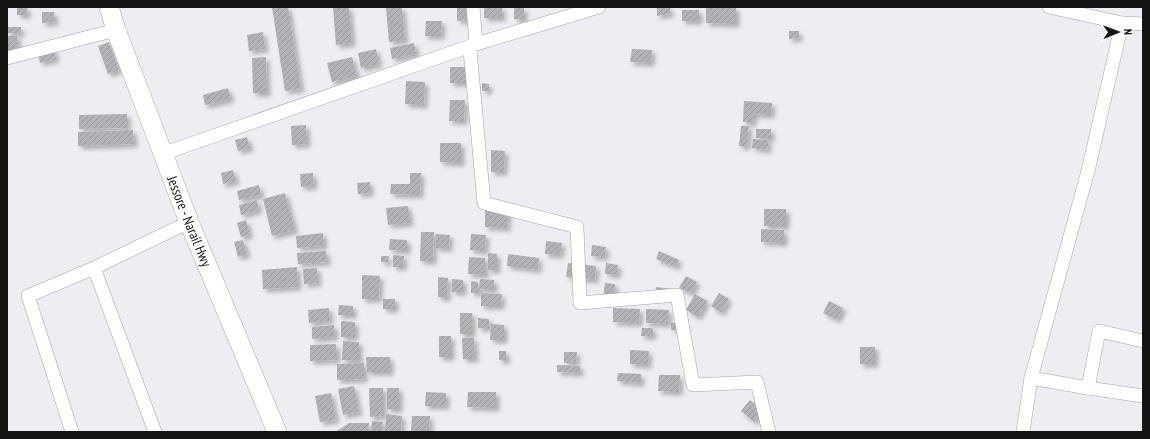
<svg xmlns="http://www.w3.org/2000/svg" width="1150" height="439" font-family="'PT Sans Narrow',sans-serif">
	<defs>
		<pattern id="building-hatch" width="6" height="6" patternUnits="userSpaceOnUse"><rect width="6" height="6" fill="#b2b4b7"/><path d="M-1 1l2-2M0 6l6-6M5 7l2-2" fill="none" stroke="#989a9c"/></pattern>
		<filter id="shadow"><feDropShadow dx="3.5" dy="3.5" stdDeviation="2" flood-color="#0004"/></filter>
	</defs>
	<rect width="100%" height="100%" fill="#eceef1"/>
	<g fill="url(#building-hatch)" filter="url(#shadow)">
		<rect x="17" y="7" width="10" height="8"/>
		<path d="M272,7h16l13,82 -16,2z"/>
		<path d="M333,7h16l3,36 -16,2z"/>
		<path d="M386,7h16l3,33 -16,2z"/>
		<path d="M457,7h14v13l-14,1z"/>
		<rect x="484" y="7" width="18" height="11"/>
		<path d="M657,7h13v7l-13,2z"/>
		<path d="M706,7h30v17l-30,-1z"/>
		<path d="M514,8h10v12l-10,-1z"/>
		<rect x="682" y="10" width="17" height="11"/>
		<path d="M42,12h12l1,10 -13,1z"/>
		<path d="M426,21h16l-1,15h-16z"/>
		<rect x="7" y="27" width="14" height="6"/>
		<path d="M789,31h10v7l-10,1z"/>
		<path d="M263,32l2,17 -16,2 -2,-16z"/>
		<path d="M17,35l2,19 -12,1v-19z"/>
		<path d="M109,42l10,28 -11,4 -10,-28z"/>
		<path d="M414,43l2,11 -24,5 -2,-11z"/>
		<path d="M54,49l2,10 -16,4 -2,-9z"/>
		<path d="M376,49l3,15 -18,4 -3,-15z"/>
		<path d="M632,49l20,1 -1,13 -21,-1z"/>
		<path d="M266,57l1,36h-14l-1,-35z"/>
		<path d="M352,57l5,19 -25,6 -5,-19z"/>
		<path d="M450,67h17l-1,16h-16z"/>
		<path d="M406,81l19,1 -1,23 -19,-1z"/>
		<path d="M482,83l7,1v7h-7z"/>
		<path d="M228,88l3,11 -26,6 -2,-10z"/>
		<path d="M450,100h15l-1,21h-15z"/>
		<path d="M744,101l28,2 -1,12 -17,-1 -1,9 -10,-1z"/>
		<path d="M127,114v14l-48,1v-14z"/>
		<path d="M306,125l1,19 -15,1 -1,-19z"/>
		<path d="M741,126h8l-2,21 -8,-1z"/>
		<rect x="756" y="129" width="15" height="9"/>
		<path d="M133,130l1,14 -56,2v-14z"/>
		<path d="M247,137l3,11 -12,3 -3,-11z"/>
		<path d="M753,139l16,1 -2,10 -15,-2z"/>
		<path d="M440,143h21v20l-21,-1z"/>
		<path d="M491,150l14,1 -1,21h-13z"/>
		<path d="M233,170l3,11 -13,3 -2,-11z"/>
		<path d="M313,173l1,13 -13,1 -1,-13z"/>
		<path d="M410,173h11l-1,22 -30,-1 1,-10h19z"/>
		<path d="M370,182v11l-12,1 -1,-11z"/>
		<path d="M259,185l2,10 -22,5 -2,-9z"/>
		<path d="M285,193l10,37 -23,6 -9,-37z"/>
		<path d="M257,200l2,10 -18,5 -2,-10z"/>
		<path d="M408,206l2,17 -22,2 -2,-17z"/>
		<rect x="764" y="209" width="22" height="17"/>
		<path d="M485,210h23l-1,18 -22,-1z"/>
		<path d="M246,220l4,15 -9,2 -4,-14z"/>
		<path d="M761,229l23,1v13l-23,-1z"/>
		<path d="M421,232h13l-1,29h-13z"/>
		<path d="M323,233l1,13 -27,2 -1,-12z"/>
		<path d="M436,234l14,1 -1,13h-13z"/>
		<path d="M471,234l15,1 -1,16 -15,-1z"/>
		<path d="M390,239l17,1v11l-18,-1z"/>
		<path d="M243,240l4,14 -9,3 -4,-15z"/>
		<path d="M546,241l16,2 -2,12 -15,-1z"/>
		<path d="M592,245l14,2 -1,10 -14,-1z"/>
		<path d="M326,251l1,11 -29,2 -1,-11z"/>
		<path d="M659,251l20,9 -3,7 -20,-8z"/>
		<path d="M488,253l9,1v16h-9z"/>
		<path d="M508,254l31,4 -1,12 -31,-4z"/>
		<path d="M393,255l11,1 -1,11h-10z"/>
		<path d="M381,256h8l-1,6h-7z"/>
		<path d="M469,257l16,1v17l-17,-1z"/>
		<path d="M568,263l28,3 -1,14 -29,-3z"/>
		<path d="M606,263l12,2 -1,10 -12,-1z"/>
		<path d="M297,267l1,20 -35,2 -1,-19z"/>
		<path d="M317,268l1,15 -14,1 -1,-15z"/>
		<path d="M362,275l18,1 -1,23h-17z"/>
		<path d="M686,276l11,6 -6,11 -12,-5z"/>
		<path d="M438,277l10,1 -1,20 -9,-1z"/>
		<path d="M452,279l11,1v12h-11z"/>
		<path d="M480,279l14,1v10l-15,-1z"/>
		<path d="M471,281l7,1v11h-7z"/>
		<path d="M605,283l10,1 -1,15 -11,-1z"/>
		<path d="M656,287l16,2 -18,9z"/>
		<path d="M481,293l21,1 -1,12h-20z"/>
		<path d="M719,293l10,6 -8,14 -10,-7z"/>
		<path d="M695,294l12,7 -9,16 -12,-7z"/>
		<rect x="383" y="299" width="12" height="10"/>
		<path d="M829,301l14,7 -6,12 -14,-7z"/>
		<path d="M339,305l14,1v9h-15z"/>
		<path d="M329,308l1,13 -21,2 -1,-13z"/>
		<path d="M613,308l27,1 -1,14 -26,-1z"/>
		<path d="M646,309l23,1 -1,14 -22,-1z"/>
		<rect x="460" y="313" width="12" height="21"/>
		<path d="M478,318l11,1v9h-11z"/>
		<path d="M341,321l14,1v15h-14z"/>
		<rect x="671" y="323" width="13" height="7"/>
		<path d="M491,324l13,1v15h-14z"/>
		<path d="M334,325l1,12 -23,2v-12z"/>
		<path d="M642,328h11v8h-12z"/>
		<rect x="439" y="336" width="12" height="21"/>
		<path d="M462,338h12l1,21h-12z"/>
		<path d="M343,341l16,1v19l-17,-1z"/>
		<path d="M336,344l1,16 -27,1v-16z"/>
		<rect x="860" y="347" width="15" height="17"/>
		<path d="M630,350l19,1 -1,14 -18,-1z"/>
		<path d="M499,351h7v10l-7,-1z"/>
		<path d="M564,352h13l-1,11h-12z"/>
		<path d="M366,357h24v15h-23z"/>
		<path d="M364,363v16l-27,1v-16z"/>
		<path d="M557,365l23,1v7l-23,-1z"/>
		<path d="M618,373l23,1v9l-24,-2z"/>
		<path d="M659,375h21l-1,17 -21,-1z"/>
		<path d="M354,386l5,26 -16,3 -5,-26z"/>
		<path d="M369,388h14v28l-13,1z"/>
		<rect x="387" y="388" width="12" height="21"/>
		<path d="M426,392l20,1v13h-21z"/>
		<path d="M468,392h28v16l-29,-1z"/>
		<path d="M331,393l5,27 -16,2 -5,-26z"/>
		<path d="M750,400l13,10 -9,12 -13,-11z"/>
		<path d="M386,414l16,2 -1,16h-16z"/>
		<path d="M412,416h18l-1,16 -18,-1z"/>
		<path d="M372,421l11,1 -1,10h-11z"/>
		<path d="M349,423h20l-1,9h-33z"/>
	</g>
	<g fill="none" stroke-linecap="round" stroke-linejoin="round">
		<defs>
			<g id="minor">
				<path d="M473,7l3,37"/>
				<path d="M1049,7l73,16"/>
				<path d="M470,50l14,153 93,24 3,76 97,-8 16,90 64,-3 12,50"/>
				<path d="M7,58l109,-28"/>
				<path d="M162,154l314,-110 123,-37"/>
				<path d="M1031,378l57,10 11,-57 44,10"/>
				<path d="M1088,388l55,8"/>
				<path d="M72,432l-44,-136 66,-28"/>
				<path d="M155,432l-61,-164 95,-46"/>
				<path d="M1023,432l8,-54 57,-207 34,-148 21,1"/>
			</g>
			<g id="highway">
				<path id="s1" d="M109,7l7,23 73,192 88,210"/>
			</g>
		</defs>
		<use href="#minor" stroke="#a3a4a7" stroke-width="14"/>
		<use href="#highway" stroke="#a3a4a7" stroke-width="20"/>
		<use href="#minor" stroke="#fff" stroke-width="13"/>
		<use href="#highway" stroke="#fff" stroke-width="19"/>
	</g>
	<g text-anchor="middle" stroke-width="3.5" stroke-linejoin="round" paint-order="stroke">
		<g font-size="14" fill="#141415" stroke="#fafbfe">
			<text dy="5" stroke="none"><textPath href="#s1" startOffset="229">Jessore - Narail Hwy</textPath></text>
		</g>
	</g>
	<rect width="1150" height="439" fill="none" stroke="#141415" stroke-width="16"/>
	<g transform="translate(1118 32) rotate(89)" stroke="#fafbfe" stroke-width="3" paint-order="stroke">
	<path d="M0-3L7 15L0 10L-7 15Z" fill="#141415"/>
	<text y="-6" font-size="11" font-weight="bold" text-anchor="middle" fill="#141415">N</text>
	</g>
</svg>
